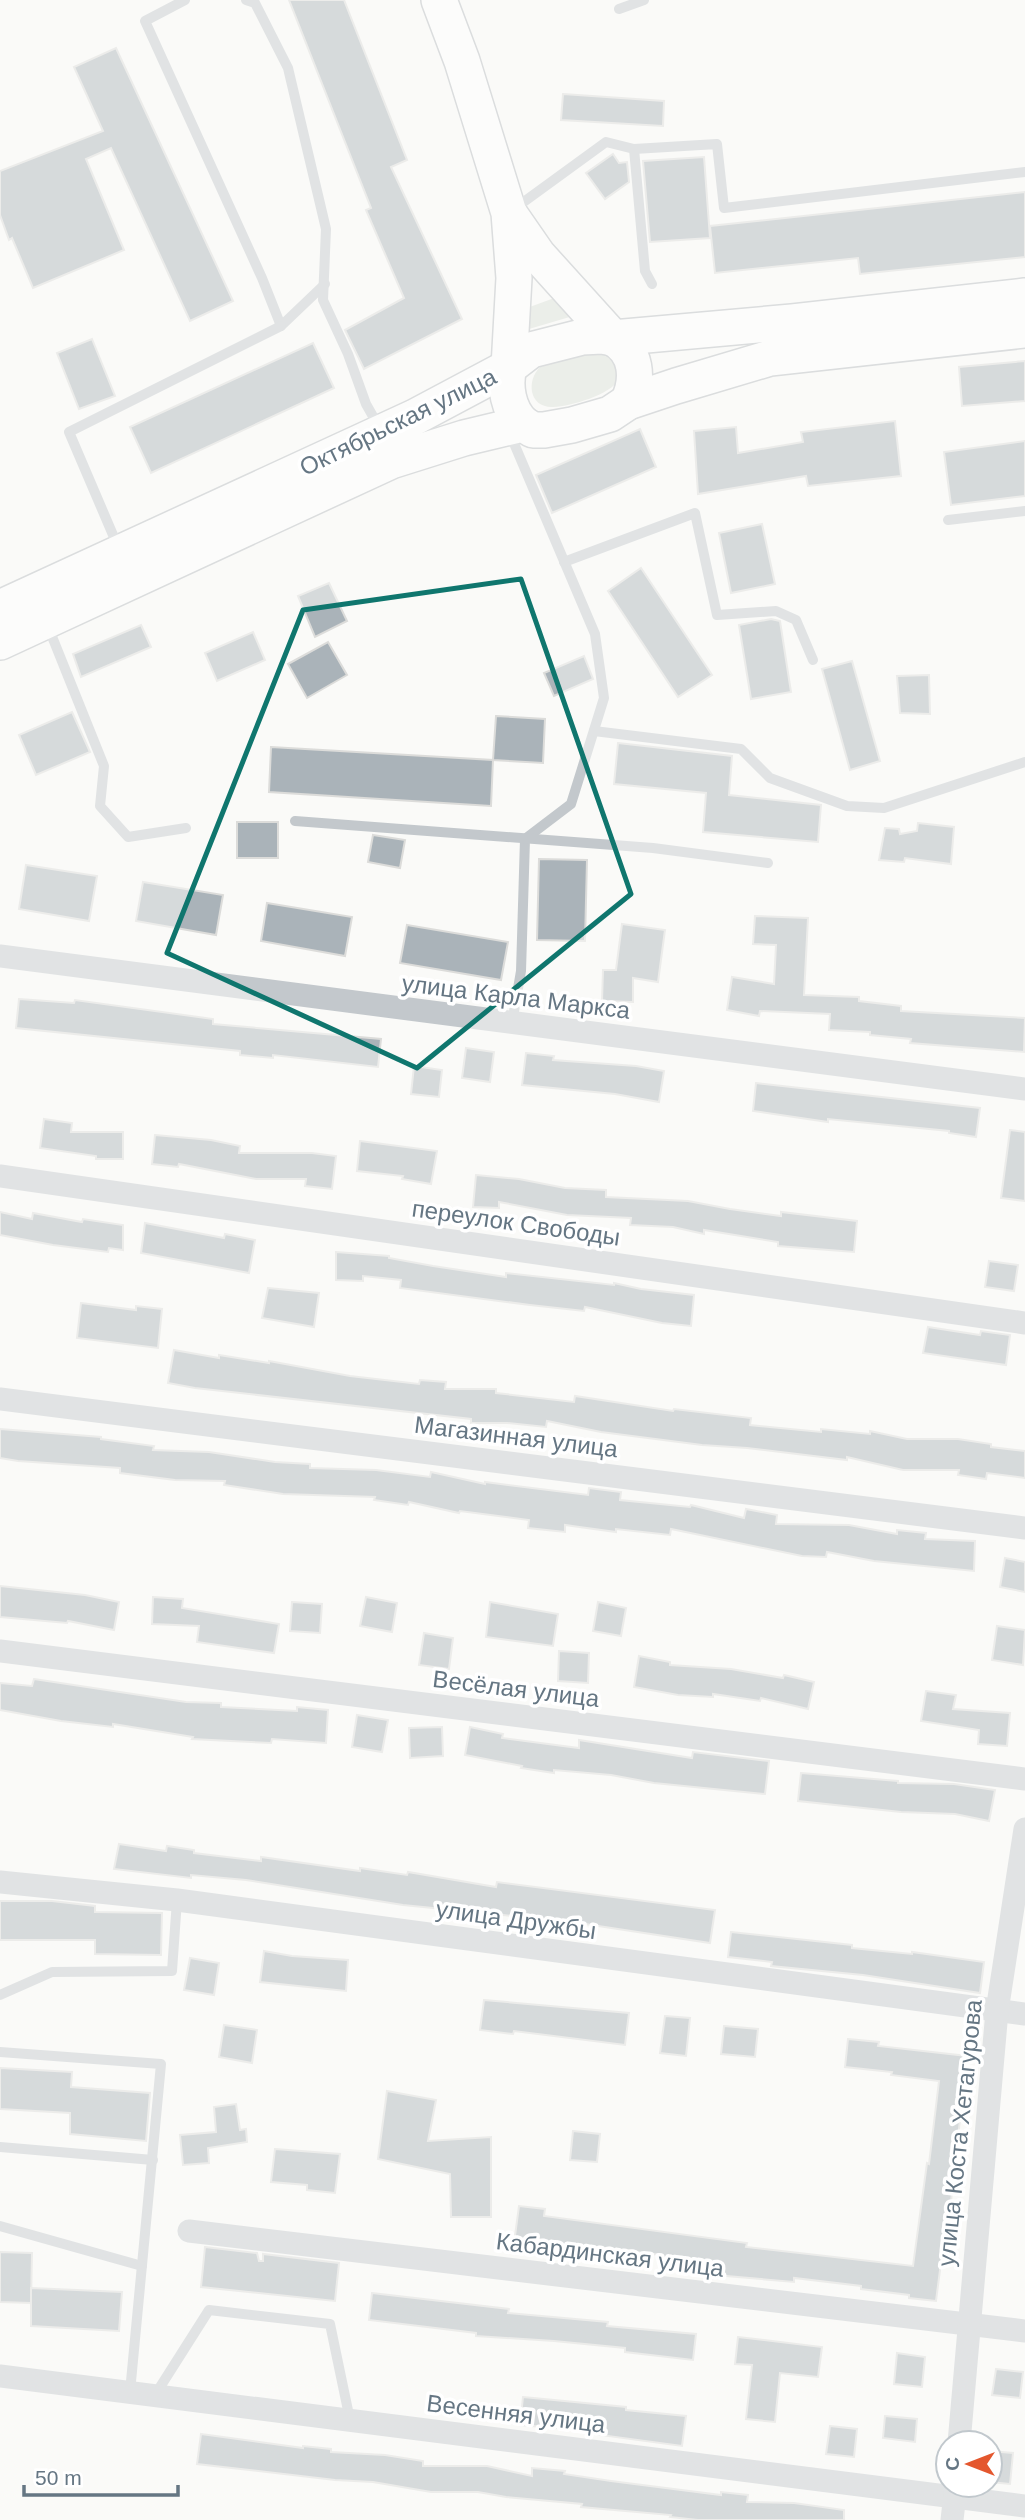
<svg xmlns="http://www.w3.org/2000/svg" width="1025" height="2520" font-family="Arial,sans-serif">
	<rect width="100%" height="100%" fill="#fafaf8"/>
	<g fill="#dadfd7">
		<path d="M557,297l16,19 -44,13 -2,-21z"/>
		<path d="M597,351l12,3 9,7 2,18c-11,16 -48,27 -67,28 -24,1 -27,-26 -13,-40z"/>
	</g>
	<g fill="#aab3b9" stroke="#dcdcda" stroke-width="2">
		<path d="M289,0h55l63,160 -16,7 71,152 -98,50 -19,-39 59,-32 -38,-88 5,-2z"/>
		<path d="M116,48l117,253 -43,20 -79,-173 -25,11 38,91 -91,38 -21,-50 -3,2 -9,-25v-44l103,-40 -29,-64z"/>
		<path d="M563,94l101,7 -1,25 -102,-6z"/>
		<path d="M613,154l6,9 8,-1 2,20 -24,17 -19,-26z"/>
		<path d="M704,157l6,81 -60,4 -7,-81z"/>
		<path d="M1025,192v65l-165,17 -2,-16 -143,15 -5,-47z"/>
		<path d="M92,339l23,57 -36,13 -22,-56z"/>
		<path d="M313,343l21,45 -183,85 -21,-46z"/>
		<path d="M1025,361v40l-63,5 -3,-39z"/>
		<path d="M895,421l6,55 -93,10 -2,-10 -108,18 -4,-63 42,-4 2,26 65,-11 -2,-10z"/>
		<path d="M640,429l16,38 -104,46 -16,-38z"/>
		<path d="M1025,441v55l-74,9 -7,-53z"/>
		<path d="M762,524l13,60 -44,9 -12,-60z"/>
		<path d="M641,568l71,107 -34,22 -70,-106z"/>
		<path d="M329,583l18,38 -32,16 -17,-41z"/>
		<path d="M771,619l9,2 11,71 -40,7 -12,-74z"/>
		<path d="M141,625l10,22 -70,30 -8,-23z"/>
		<path d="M253,632l12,28 -48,21 -12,-28z"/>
		<path d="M328,642l19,33 -40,23 -19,-34z"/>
		<path d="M584,656l9,23 -39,17 -10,-23z"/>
		<path d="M852,661l28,100 -30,9 -28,-101z"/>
		<path d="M929,675l1,39 -30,-1 -3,-37z"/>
		<path d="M72,712l18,40 -54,23 -17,-40z"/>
		<path d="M496,716l49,3 -2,44 -50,-3z"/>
		<path d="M618,743l114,13 -3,39 92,10 -3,37 -115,-10 3,-39 -92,-9z"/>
		<path d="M271,747l222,13 -2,46 -222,-14z"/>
		<rect x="237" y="822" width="41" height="36"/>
		<path d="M918,823l36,4 -3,37 -46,-6 -1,4 -25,-2 6,-32 14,1 1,5 17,-3z"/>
		<path d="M373,835l32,5 -5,28 -32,-6z"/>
		<path d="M539,859l48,1 -2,81 -48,-1z"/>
		<path d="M26,865l71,11 -8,45 -70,-12z"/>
		<path d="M143,882l80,13 -7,40 -80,-14z"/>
		<path d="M267,903l85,14 -7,39 -84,-15z"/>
		<path d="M755,916l53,2 -4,77 55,2v4l42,5v5l124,7 -1,34 -114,-9 1,-4 -41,-4v-3l-41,-2 1,-16 -70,-3 -1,5 -32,-6 5,-33 42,7 2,-39 -23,-1z"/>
		<path d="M622,924l43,6 -7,52 -25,-4v24l-31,-1 1,-31h13z"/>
		<path d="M407,925l101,17 -7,38 -101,-17z"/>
		<path d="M19,999l55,4 1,-3 138,19v5l168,15 -3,28 -105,-12v3l-33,-3v-4l-224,-23z"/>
		<path d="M466,1048l28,4 -4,30 -28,-4z"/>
		<path d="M526,1053l28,3 -1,4 83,6 28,5 -5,31 -44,-8 -93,-9z"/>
		<path d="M414,1066l28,4 -3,27 -28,-3z"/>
		<path d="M756,1083l224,25 -4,29 -27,-4v-2l-121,-12v3l-75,-11z"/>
		<path d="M44,1119l28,4 -1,9h52v27h-27v-3l-56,-8z"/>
		<path d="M1010,1130l15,2v69l-24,-3z"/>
		<path d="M155,1135l56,5 29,6 -1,7h73l24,3 -4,33 -27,-3 1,-7h-50l-77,-15 -1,3 -26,-3z"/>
		<path d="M360,1141l77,10 -6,33 -29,-5 1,-3 -46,-5z"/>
		<path d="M476,1175l43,4 46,9 41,2v7l82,4 42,8 51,7v-4l76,9 -3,31 -76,-6v-4l-74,-12v4l-31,-7 -43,-2 1,-7 -64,-3 -68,-13v6l-26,-1z"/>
		<path d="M0,1212l32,7 1,-6 49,9 1,-3 40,6v25l-14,-2 -1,4 -55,-7 -53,-10z"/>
		<path d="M145,1223l79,15 1,-4 30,6 -6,33 -108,-20z"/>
		<path d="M336,1252l53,4v2l44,8 73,11v-4l108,12v-2l27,6 53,6 -3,31 -29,-3 -77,-16 -1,4 -54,-6 -130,-17 1,-8 -38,-4v5l-27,-1z"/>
		<path d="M989,1261l29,4 -4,26 -29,-4z"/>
		<path d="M268,1288l51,5 -5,34 -52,-9z"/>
		<path d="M81,1303l55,7v-4l26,3 -4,39 -81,-10z"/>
		<path d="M928,1327l52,8 1,-4 29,4 -4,30 -83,-12z"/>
		<path d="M174,1350l45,8v-3l50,8v-2l81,15 69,8 1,-4 26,2 -1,7h51v4l78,9 1,-6 98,15 1,-2 77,9 -1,7 71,7v-3l49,5v-3l37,8h51l33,5v3l34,4v27l-38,-5 -1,6 -28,-4 1,-5h-56l-56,-13v3l-100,-12 -45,-3 -101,-13 -54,-11 -1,6 -39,-4h-36v-4l-276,-31 -27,-5z"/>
		<path d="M0,1429l101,8v2l53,7 -1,4 56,2 66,10 35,2v4l66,2 54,7 1,-5 54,12v-2l103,13 1,-7 32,4 -1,8 70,7 1,-2 53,13 2,-9 31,6 -1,9 73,1 48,9v-4l29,3 -1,6 50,2 -1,30 -100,-10 -47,-9 -1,5 -24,-1 -131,-27 -1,6 -54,-6v3l-51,-7v7l-37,-4 1,-8 -69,-9 -1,2 -50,-11 -1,3 -34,-5 1,-3 -92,-3 -59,-9 1,-4 -50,-1 -55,-7v-5l-102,-7 -18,-3z"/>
		<path d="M1005,1558l20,4v30l-25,-5z"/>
		<path d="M0,1586l85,9 34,7 -5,28 -46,-9 -1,2 -67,-6z"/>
		<path d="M153,1597l30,2 -1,9 97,16 -5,29 -77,-11 2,-16 -47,-2z"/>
		<path d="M366,1597l31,6 -5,29 -32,-6z"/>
		<path d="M292,1602l30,2 -2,29 -30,-2z"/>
		<path d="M490,1602l68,12 -5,32 -67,-9z"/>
		<path d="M598,1602l28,6 -5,28 -28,-5z"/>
		<path d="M997,1626l28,4 -2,35 -31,-5z"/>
		<path d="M424,1633l29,5 -4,31 -30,-4z"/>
		<path d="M559,1651l30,2 -1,30 -30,-2z"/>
		<path d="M639,1656l31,6v3l61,4 52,9 1,-3 30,7 -6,27 -47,-11 -1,3 -47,-7v3l-35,-2 -44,-8z"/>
		<path d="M34,1679l152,23 35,1v4l76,4v-4l31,3 -2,33 -54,-4 -1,4 -79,-4 1,-2 -80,-13v3l-52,-6 -61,-11v-27l32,3z"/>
		<path d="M926,1691l30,4 -3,14 57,4 -3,33 -29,-2 1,-14 -58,-9z"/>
		<path d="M357,1715l31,5 -6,32 -30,-5z"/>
		<path d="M442,1727l1,29 -33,2 -1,-30z"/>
		<path d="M470,1727l33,7 -1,4 77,10v-8l113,18 1,-6 76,9 -4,33 -111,-11 -43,-8 -57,-5v3l-33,-5 1,-2 -57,-11z"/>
		<path d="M801,1773l97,8v2l56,1 41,6 -6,31 -34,-7 -54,-2 -103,-11z"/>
		<path d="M119,1844l47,7 1,-5 27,4v3l67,8v-4l99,14v-3l47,7 1,-3 88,15 1,-5 218,28 -5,33 -138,-21 -169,-17 -157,-25 -55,-5v3l-77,-9z"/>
		<path d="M0,1901h52l43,5v6l67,1 -1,42 -66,-1v-14h-95z"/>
		<path d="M731,1932l121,13v3l60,6v-2l72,10 -4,31 -117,-18 -92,-9 1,-4 -44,-5z"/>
		<path d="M264,1951l28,5 56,4 -2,31 -86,-9z"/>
		<path d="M190,1958l29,5 -5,32 -30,-5z"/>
		<path d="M484,2000l145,13 -4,32 -111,-14 -1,3 -33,-4z"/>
		<path d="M665,2016l25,2 -4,38 -26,-3z"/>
		<path d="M224,2025l33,5 -5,33 -33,-6z"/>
		<path d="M724,2026l34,3 -3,28 -34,-3z"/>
		<path d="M848,2039l31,3 -1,4 89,10 -21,191h-3l-7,54 -27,-3v-3l-48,-6v-3l-67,-8v4l-79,-7 1,-6 -56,-6 1,-8 -70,-8v2l-77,-6 5,-37 26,3 -1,7 203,27 -1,4 167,19 14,-103 2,1 10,-83 -48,-6 1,-3 -47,-5z"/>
		<path d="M0,2068l72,4 -1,15 79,6 -4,48 -76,-7v-21l-70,-4z"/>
		<path d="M387,2091l49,9 -8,41 63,-4v80h-40l-1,-43 -72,-15z"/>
		<path d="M236,2104l4,26 6,-1 1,13 -39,6 1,15 -26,2 -3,-30 36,-3 -2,-25z"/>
		<path d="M573,2131l27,3 -3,28 -27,-2z"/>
		<path d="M275,2149l65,5 -5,39 -28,-3v-5l-36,-3z"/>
		<path d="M205,2247l52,6 2,8h4v-7l76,9 -4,38 -134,-14z"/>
		<path d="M0,2252l32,1 -1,50 -31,-1z"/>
		<path d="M31,2288l91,4 -3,39 -88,-5z"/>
		<path d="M372,2293l137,16 -1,4 100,9 -1,4 89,8 -3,26 -68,-8v-4l-71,-7 -78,-5v-3l-107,-13z"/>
		<path d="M738,2337l84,10 -4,30 -38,-4 -5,49 -29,-3 6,-54 -17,-1z"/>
		<path d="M897,2353l28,4 -3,30 -28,-3z"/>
		<path d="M996,2369l27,3 -3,26 -28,-3z"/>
		<path d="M523,2397l103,10v3l60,6 -4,30 -89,-12v-3l-73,-6z"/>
		<path d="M885,2416l32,3 -2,23 -32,-4z"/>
		<path d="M830,2426l27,3 -3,28 -28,-3z"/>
		<path d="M201,2434l102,14v-2l28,3v3l54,3 38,6v5h64l45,10v-8l33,3 -1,3 47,7 110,14v-3l27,3 -1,7 47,1 50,7v10h-146l-28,-3 1,-2 -90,-8 1,-3 -76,-7 -28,-5h-47l-58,-10 -38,-2 -138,-16z"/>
		<path d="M990,2451l23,2 -3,31 -20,-2z"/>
	</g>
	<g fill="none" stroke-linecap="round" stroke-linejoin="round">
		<defs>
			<g id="primary">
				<path d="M439,0l23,61 47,152 5,65 -5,89c-5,19 -1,43 14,57"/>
				<path d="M511,216l27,39 75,83c24,13 26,41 15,64"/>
				<path d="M0,608l415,-191 94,-50 22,-17 51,-13 20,-1 11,2 179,-16 233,-26"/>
				<path d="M0,642l391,-181 73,-23 59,-14 10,6h11l28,-5 38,-11 18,-12 48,-16 94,-28 255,-28"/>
			</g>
		</defs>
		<use href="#primary" stroke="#b5babe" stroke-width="38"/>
		<g stroke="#c3c8cc" stroke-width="10">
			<path d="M185,0l-40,21 117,257 19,48 44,-42"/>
			<path d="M246,0l9,3 33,65 38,161 -3,71 25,54 18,50 13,23"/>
			<path d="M619,9l25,-9"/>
			<path d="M634,149l11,122 7,13"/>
			<path d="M514,209l92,-67 28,7 83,-5 7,64 301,-36"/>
			<path d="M510,434l85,200 9,64 -33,106 -46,35 -4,132 -9,52"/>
			<path d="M948,520l77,-9"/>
			<path d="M119,549l-50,-117 212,-106"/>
			<path d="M564,562l131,-49 22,102 59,-4 20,9 17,40"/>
			<path d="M47,624l57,142 -4,40 28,31 58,-9"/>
			<path d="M594,731l147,18 29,29 77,28 37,2 141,-46"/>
			<path d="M295,821l358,27 115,15"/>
			<path d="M0,1995l52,-23 120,-1 5,-71"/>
			<path d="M0,2052l161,12 -31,328"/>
			<path d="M0,2147l153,13"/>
			<path d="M0,2226l142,40"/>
			<path d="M155,2395l54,-85 121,14 20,96"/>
		</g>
		<g stroke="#c3c8cc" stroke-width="23">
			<path d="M0,956l1025,133"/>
			<path d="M0,1176l1025,147"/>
			<path d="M0,1399l1025,129"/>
			<path d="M0,1651l1025,128"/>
			<path d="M0,1882l177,18 848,114"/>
			<path d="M189,2231l836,100"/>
			<path d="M0,2376l1025,130"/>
			<path d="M959,2443l38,-432 28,-182"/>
			<path d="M952,2520l4,-35"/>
		</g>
		<use href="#primary" stroke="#fff" stroke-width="35"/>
	</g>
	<path d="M0 0H1025V2520H0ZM521,579l110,315 -214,174 -250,-115 136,-343z" fill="#fafaf8" fill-opacity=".55" fill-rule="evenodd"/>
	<path fill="none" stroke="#0f766e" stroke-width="5" stroke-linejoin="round" d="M521,579l110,315 -214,174 -250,-115 136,-343z"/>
	<g text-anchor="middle" stroke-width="7" stroke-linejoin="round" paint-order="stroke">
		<g font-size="24" fill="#657683" stroke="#fff">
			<text transform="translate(398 422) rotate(-26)" y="8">Октябрьская улица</text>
			<text transform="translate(516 997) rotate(7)" y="8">улица Карла Маркса</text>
			<text transform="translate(516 1223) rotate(8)" y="8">переулок Свободы</text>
			<text transform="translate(516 1437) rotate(7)" y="8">Магазинная улица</text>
			<text transform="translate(516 1689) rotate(7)" y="8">Весёлая улица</text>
			<text transform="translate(516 1920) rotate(8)" y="8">улица Дружбы</text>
			<text transform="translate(960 2133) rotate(-84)" y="8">улица Коста Хетагурова</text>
			<text transform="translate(610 2255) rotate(7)" y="8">Кабардинская улица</text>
			<text transform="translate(516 2414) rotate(7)" y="8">Весенняя улица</text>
		</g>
	</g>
	<g transform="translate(969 2464) rotate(270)"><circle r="33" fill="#ffffff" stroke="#c1c8cd" stroke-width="2"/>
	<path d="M0-5L12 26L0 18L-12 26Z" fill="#e4572e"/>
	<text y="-10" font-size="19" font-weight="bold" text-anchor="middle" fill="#657683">С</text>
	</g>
	<path d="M24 2485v10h154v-10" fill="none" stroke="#657683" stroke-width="3.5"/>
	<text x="35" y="2485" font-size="21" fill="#657683" stroke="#ffffff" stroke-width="5" paint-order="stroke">50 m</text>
</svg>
